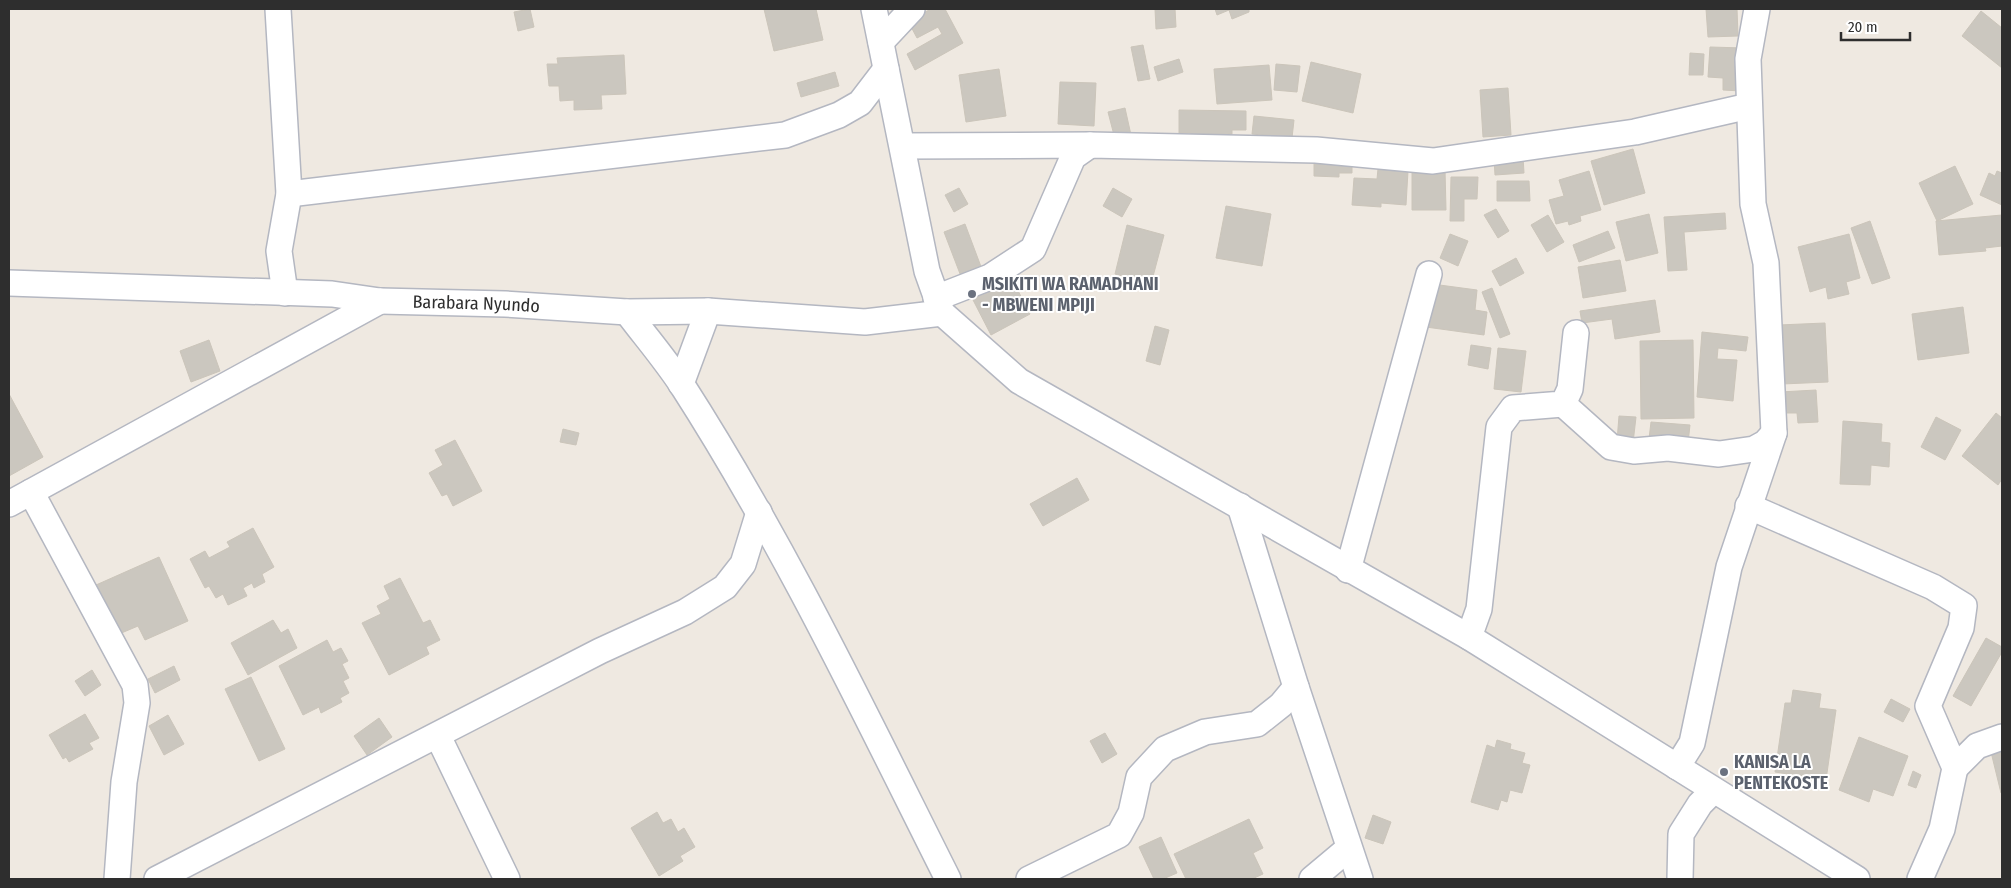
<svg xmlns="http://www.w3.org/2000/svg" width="2011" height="888" font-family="'Fira Sans Condensed',sans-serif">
	<rect width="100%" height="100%" fill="#efe9e1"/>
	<g fill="#cbc7bf" stroke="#cbc5ba">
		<path d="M530,9l4,18 -16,4 -4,-19z"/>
		<path d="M764,9h52l7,31 -49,11z"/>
		<path d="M931,9h14l18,34 -48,27 -8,-16 35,-20 -4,-7 -21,11 -9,-17z"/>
		<path d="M1155,9h20l1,18 -20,2z"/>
		<path d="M1215,9h34v3l-17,7 -3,-9 -12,5z"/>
		<path d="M1706,9h31l1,27 -30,1z"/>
		<path d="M1981,11l21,17v40l-40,-32z"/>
		<path d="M1143,45l7,34 -12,2 -7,-34z"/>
		<path d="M1710,47l33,1 -2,43 -18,-1v-12l-15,-1z"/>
		<path d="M1690,53l14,1 -1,21h-14z"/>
		<path d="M624,55l2,39 -25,1 1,14 -28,1v-10l-14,1 -1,-15h-10l-2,-22h11l-1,-6z"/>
		<path d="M1179,59l4,13 -25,9 -4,-14z"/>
		<path d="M1311,62l50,12 -8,39 -51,-12z"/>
		<path d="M1276,64l24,2 -3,26 -23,-2z"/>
		<path d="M1269,65l3,35 -55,4 -3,-35z"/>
		<path d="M999,69l7,47 -40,6 -7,-47z"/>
		<path d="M835,72l4,14 -38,11 -4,-14z"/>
		<path d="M1060,82l36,1 -2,43 -36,-2z"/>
		<path d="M1508,88l3,47 -28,2 -3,-47z"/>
		<path d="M1125,108l6,27 -16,4 -7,-27z"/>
		<path d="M1179,110l67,1v19h-14v4h-4v7h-37v-8h-12z"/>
		<path d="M1254,116l40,4 -2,18 -40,-4z"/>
		<path d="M1633,149l12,44 -41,12 -13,-44z"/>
		<path d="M1314,156l38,4v13h-13v4l-25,-1z"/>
		<path d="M1523,157l1,16 -29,2 -1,-16z"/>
		<path d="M1955,166l18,38 -36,17 -18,-38z"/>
		<path d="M1378,169l30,2 -2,34 -25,-2v4l-29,-2 2,-27 23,1z"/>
		<path d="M1445,170l1,40h-34v-39z"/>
		<path d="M1589,171l12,39 -21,6 1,5 -12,4 -1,-4 -12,3 -7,-24 15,-4 -5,-16z"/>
		<path d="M1997,171l5,2v32l-22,-10 9,-22 6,3z"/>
		<path d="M1451,177h27l-1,22h-13v22h-14z"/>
		<path d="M1497,181h32l1,20h-33z"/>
		<path d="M959,188l9,16 -14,8 -9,-17z"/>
		<path d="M1113,188l19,11 -10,18 -19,-11z"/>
		<path d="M1226,206l45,8 -9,52 -46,-8z"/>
		<path d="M1496,209l13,22 -11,7 -14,-23z"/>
		<path d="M1725,213l1,16 -42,3 3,38 -19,1 -4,-54z"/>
		<path d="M1649,214l9,39 -32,8 -10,-39z"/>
		<path d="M1548,215l16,27 -17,10 -16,-27z"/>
		<path d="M2002,215v31l-17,2 1,3 -47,4 -3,-34z"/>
		<path d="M1870,221l20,57 -18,6 -21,-56z"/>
		<path d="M965,224l18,48 -21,7 -18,-47z"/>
		<path d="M1127,225l37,10 -13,49 -36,-10z"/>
		<path d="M1608,231l7,17 -36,14 -6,-17z"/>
		<path d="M1450,234l18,7 -10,25 -18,-8z"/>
		<path d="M1849,234l11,44 -14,4 3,12 -21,5 -2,-12 -16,5 -12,-45z"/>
		<path d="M1516,258l8,15 -24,13 -8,-15z"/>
		<path d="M1620,260l6,31 -43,7 -5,-31z"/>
		<path d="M1010,275l20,39 -39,21 -20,-39z"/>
		<path d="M1432,284l45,6 -2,20 12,2 -3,23 -58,-8z"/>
		<path d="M1492,288l18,46 -10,4 -18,-46z"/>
		<path d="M1655,300l5,32 -45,7 -3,-20 -30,4 -2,-12z"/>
		<path d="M1963,307l6,46 -51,7 -6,-46z"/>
		<path d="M1825,323l3,59 -46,2 -3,-59z"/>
		<path d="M1155,326l14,4 -9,35 -14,-4z"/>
		<path d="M1702,332l46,5 -2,14 -28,-3 -1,11 20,1 -4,41 -36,-4z"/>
		<path d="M209,340l11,31 -29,11 -11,-31z"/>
		<path d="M1693,340l1,78 -53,1 -1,-78z"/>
		<path d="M1471,345l20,3 -3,21 -20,-4z"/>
		<path d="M1498,348l28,3 -5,41 -27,-3z"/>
		<path d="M1816,390l2,32 -20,1 -1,-10h-16l-1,-21z"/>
		<path d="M9,394l34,63 -34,19z"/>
		<path d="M1996,413l6,5v61l-4,6 -36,-29z"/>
		<path d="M1619,416l17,1 -3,26 -16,-2z"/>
		<path d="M1936,417l25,13 -16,30 -24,-13z"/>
		<path d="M1843,421l39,3 -1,18 9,1 -1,24 -18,-2 -1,20 -30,-1z"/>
		<path d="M1651,422l39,3 -2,18 -39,-4z"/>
		<path d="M563,429l16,4 -3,12 -16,-3z"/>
		<path d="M455,440l27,51 -29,15 -6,-12 -5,2 -13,-23 14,-8 -8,-15z"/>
		<path d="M1077,478l12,22 -46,26 -13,-22z"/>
		<path d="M253,528l21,39 -12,7 3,8 -11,6 -2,-5 -9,5 4,8 -19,9 -5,-11 -7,4 -7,-12 -4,2 -15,-29 15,-8 4,7 21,-11 -3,-5z"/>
		<path d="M159,557l29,64 -43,19 -7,-14 -19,8 -23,-49z"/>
		<path d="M400,578l23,45 7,-3 10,20 -14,7 3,7 -40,21 -27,-52 19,-9 -4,-8 13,-7 -6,-13z"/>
		<path d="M273,620l8,13 7,-4 9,19 -49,27 -17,-32z"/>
		<path d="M1986,638l16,9v5l-31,54 -18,-10z"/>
		<path d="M327,640l6,12 8,-4 7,13 -6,3 7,14 -6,3 6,12 -9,5 2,4 -21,11 -2,-6 -16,8 -24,-49z"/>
		<path d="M174,666l6,14 -25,13 -7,-14z"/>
		<path d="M92,670l9,15 -16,11 -10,-15z"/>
		<path d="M251,677l34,72 -26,12 -34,-72z"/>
		<path d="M1793,690l28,4 -2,14 17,2 -10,70 -51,-8 10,-69h6z"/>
		<path d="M1891,699l19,10 -7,13 -19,-10z"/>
		<path d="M85,714l14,24 -10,5 4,6 -24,13 -3,-5 -3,2 -14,-24z"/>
		<path d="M168,715l16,29 -20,11 -15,-29z"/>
		<path d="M379,718l13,19 -25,18 -13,-19z"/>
		<path d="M1105,733l12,21 -15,9 -12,-22z"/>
		<path d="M1859,737l49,19 -15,40 -20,-7 -4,13 -30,-12z"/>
		<path d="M1497,740l14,4 -1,5 15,4 -3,10 8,2 -8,28 -12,-3 -3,12 -6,-2 -3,10 -27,-8 16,-57 8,3z"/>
		<path d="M2002,749v44h-1l-10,-41z"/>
		<path d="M1913,771l8,4 -5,13 -8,-3z"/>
		<path d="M657,812l6,11 8,-4 7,13 6,-4 11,19 -15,9 3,5 -24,15 -28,-48z"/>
		<path d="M1373,815l18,7 -8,22 -18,-6z"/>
		<path d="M1249,819l14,29 -10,5 10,21 -11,5h-66l-12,-25z"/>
		<path d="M1161,837l16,36 -14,6h-9l-15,-32z"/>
	</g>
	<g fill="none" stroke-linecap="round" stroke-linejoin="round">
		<defs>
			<g id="minor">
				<path d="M278,9l11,185 -10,57 6,42"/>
				<path d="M874,9l53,262 15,42 77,68 450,256 388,242"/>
				<path d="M881,42l31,-33"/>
				<path d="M903,146l187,-1 226,5 117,11 202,-29 114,-26"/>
				<path d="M289,194l496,-59 54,-20 21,-12 26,-34"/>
				<path id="s1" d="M9,283l323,11 48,7 125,3 122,8 81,-1 157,11 77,-9"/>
				<path d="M936,298l54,-21 43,-28 40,-92 17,-12"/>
				<path d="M627,312c18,24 38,47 55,73 101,157 182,327 266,494"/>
				<path d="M681,384l27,-73"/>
				<path d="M1563,404l48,43 23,4 34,-3 51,6 35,-5 11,-6 9,-10"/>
				<path d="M31,492l104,193 2,18 -13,79 -7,97"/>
				<path d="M9,504l371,-203"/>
				<path d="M1240,506l56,181 64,192"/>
				<path d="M1748,506l185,81 31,19 -3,22 -33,78 27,62 -13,61 -22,50"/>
				<path d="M1348,570l81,-296"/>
				<path d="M1469,637l10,-28 20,-182 14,-19 50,-4 7,-15 6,-56"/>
				<path d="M438,736l69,143"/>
				<path d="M1677,767l15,-24 37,-176 45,-134 -8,-170 -13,-59 -5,-145 9,-50"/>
				<path d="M1955,768l22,-22 25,-9"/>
				<path d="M157,879l443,-228 85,-39 40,-25 18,-23 16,-52"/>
				<path d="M1029,879l90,-44 12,-22 8,-36 26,-28 40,-17 52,-8 24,-19 15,-18"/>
				<path d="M1312,879l37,-31"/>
				<path d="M1680,879l1,-45 19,-30 13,-13"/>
			</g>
		</defs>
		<use href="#minor" stroke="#b4b7c1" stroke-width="28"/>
		<use href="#minor" stroke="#fff" stroke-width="25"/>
	</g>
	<g fill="#6b7280" stroke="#fff" stroke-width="2">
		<circle cx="972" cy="294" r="5"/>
		<circle cx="1724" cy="772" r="5"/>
	</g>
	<g text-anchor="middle" stroke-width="4" stroke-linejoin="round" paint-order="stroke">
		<g font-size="18" font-weight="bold" fill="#5b616d" stroke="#fff" text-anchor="start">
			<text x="982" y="290">MSIKITI WA RAMADHANI<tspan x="982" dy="21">- MBWENI MPIJI</tspan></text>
			<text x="1734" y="768">KANISA LA<tspan x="1734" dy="21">PENTEKOSTE</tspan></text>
		</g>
		<g font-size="18" fill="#2e2e2e" stroke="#fff">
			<text dy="6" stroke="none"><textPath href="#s1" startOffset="468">Barabara Nyundo</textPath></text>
		</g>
	</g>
	<rect width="2011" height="888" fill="none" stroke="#2e2e2e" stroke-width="20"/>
	<path d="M1841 32v8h69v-8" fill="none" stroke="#2e2e2e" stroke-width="2.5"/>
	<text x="1848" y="32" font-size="15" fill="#2e2e2e" stroke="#ffffff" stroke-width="4" paint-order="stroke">20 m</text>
</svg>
